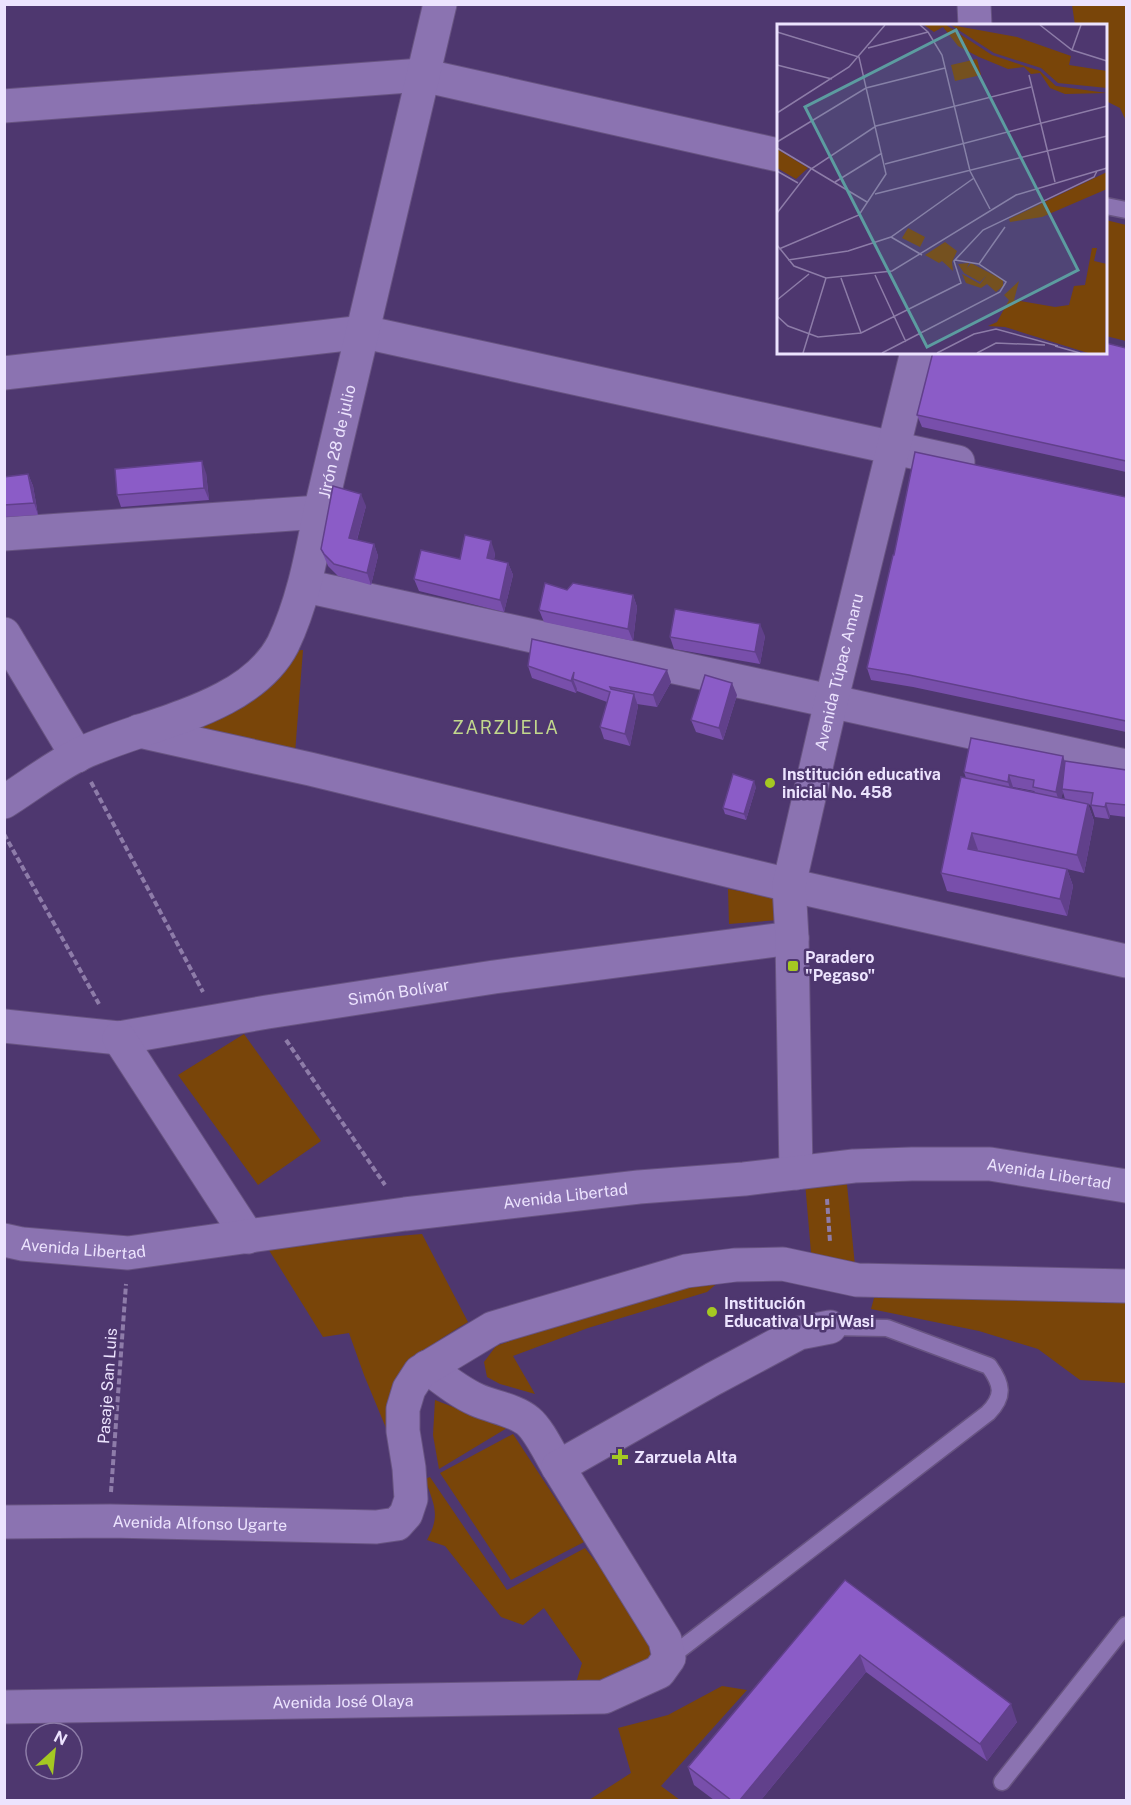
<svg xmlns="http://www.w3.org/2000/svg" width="1131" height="1805" font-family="'Public Sans',sans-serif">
	<rect width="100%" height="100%" fill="#4e376f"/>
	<g fill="#794509">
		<path d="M1072,5h54v116l-6,-13 -14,-7v-75l-31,-1z"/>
		<path d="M1106,220l20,5v116l-20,-5z"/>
		<path d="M303,650l-10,129 -149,-31 146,-97z"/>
		<path d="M728,889l46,8 5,23 -50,4z"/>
		<path d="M244,1034l77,107 -63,44 -80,-110z"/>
		<path d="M844,1154l11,112 -43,-2 -9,-105z"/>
		<path d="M422,1234l46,88c-53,32 -69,44 -82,106l-22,-53 -15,-42 -26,4 -56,-90z"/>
		<path d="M727,1275l-20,17 -119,36 -75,28 22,38 -35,-10 -13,-7 -3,-15 12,-16 64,-23z"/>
		<path d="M877,1287l249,10v86l-46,-3 -42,-31 -59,-18 -108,-22z"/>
		<path d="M435,1400l72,28 -68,41 -6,-34z"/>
		<path d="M513,1434l71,108 -73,38 -71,-107z"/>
		<path d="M430,1477l77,113 78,-42 68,86v21l-12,14 -38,13 -27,1 6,-20 -38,-55 -21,17 -22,-8 -56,-71 -18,-6c14,-25 7,-35 -2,-61z"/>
		<path d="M722,1686l25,4 -86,96 19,14h-91l42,-27 -13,-45 50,-13z"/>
	</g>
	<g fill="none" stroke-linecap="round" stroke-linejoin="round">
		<defs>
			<g id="lane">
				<path d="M1106,206l20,4"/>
				<path d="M669,1658l319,-245c17,-17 14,-29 1,-47l-102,-38 -57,-1"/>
				<path d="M1002,1782l124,-157"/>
			</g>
			<g id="street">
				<path d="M974,4l1,22"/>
				<path d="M4,106l418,-31 356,80"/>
				<path d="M4,373l360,-41 594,130"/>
				<path d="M4,534l316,-22"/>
				<path d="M305,586l821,180"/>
				<path d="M4,634l73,122"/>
				<path d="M139,731l171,38 479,116 337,76"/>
				<path id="s1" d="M4,802c24,-15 48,-34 74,-47 62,-31 170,-43 205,-111 20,-42 28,-87 37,-132l120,-508"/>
				<path id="s2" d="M4,1026l115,12 148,-26 227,-35 298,-39"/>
				<path d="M119,1038l129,199"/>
				<path id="s3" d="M796,1173l-4,-235 -3,-53 42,-183 86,-350"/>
				<path id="s4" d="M4,1240l18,4 106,9 277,-39 234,-27 105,-8 110,-13 58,-2h78l136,22"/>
				<path d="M427,1367c16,12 32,25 50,33 16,7 38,10 51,21 11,9 22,33 30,46"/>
				<path id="s5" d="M4,1522l106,-1 266,6 21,-3 9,-10 5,-15 -2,-31 -6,-37v-22l6,-20 11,-17 73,-44 193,-57 49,-6 48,-1 74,16 269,6"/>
				<path id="s6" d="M4,1707l600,-10 55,-25 10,-14 -4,-18 -107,-173 155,-88 86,-46 31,-6"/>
			</g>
		</defs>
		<use href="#lane" stroke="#685482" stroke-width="19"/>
		<use href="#street" stroke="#685482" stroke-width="35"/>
		<g stroke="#8e7ca9" stroke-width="4" stroke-dasharray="6 3" stroke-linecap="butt">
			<path d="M91,782l112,210"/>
			<path d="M4,834l95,170"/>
			<path d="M286,1040l99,145"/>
			<path d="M827,1199l3,43"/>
			<path d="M111,1492l15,-208"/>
		</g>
		<use href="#lane" stroke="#8b73b1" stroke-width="16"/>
		<use href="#street" stroke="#8b73b1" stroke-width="33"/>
	</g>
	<g fill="#784fab" fill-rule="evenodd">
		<path d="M1126,348v124l-204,-45 -5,-12z"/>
		<path d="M206,473l3,27 -88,7 -4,-12z"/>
		<path d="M28,474l5,12 5,29 -34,2v-40z"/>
		<path d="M1126,497v235l-213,-45 -42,-7 -4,-12 27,-113z"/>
		<path d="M366,506l-9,34 17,4 4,12 -7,29 -33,-9 -10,-10 -7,-17z"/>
		<path d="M495,553l-1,7 14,3 5,12 -9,37 -85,-21 -5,-12 46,-20z"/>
		<path d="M633,595l4,12 -4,34 -89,-19 -5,-12z"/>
		<path d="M765,636l-5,28 -86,-15 -4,-12z"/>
		<path d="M528,666l143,16 -14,25 -20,-3 1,2 -8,40 -26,-7 -4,-12 7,-25 -30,-11v-2l-1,4 -44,-15z"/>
		<path d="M737,695l-14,45 -27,-8 -5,-12z"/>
		<path d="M1063,756l2,7 61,7v58l-1,-4 1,-7 -16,-2 -1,4 -14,-2 -4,-12 -3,-1 6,17 -10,52 -17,-4 6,17 -6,30 -120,-25 -6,-18 25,-95 -2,-6zM1013,787l21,4 1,1 -22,-4zM1063,792l2,7 -4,-1z"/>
		<path d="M756,787l-10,33 -21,-6 -2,-6z"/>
		<path d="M845,1580l172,142 -30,39 -121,-89 -105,128h-47l-20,-15 -6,-18z"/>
	</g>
	<g fill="#61408b">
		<path d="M202,461l4,12 3,27 -5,-12z"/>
		<path d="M28,474l5,12 5,29 -4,-12z"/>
		<path d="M361,494l5,12 -12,44 -5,-12z"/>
		<path d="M491,541l4,12 -3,17 -5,-12z"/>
		<path d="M374,544l4,12 -7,29 -4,-12z"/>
		<path d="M508,563l5,12 -9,37 -4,-12z"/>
		<path d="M633,595l4,12 -4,34 -5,-12z"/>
		<path d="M760,624l5,12 -5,28 -5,-12z"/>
		<path d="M667,670l4,12 -14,25 -4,-12z"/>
		<path d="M574,672l-1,7 4,10 -1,4 -5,-12z"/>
		<path d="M732,683l5,12 -14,45 -4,-12z"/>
		<path d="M634,694l4,12 -8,40 -5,-12z"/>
		<path d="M1063,756l4,12 -5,21 1,3 -3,12 -4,-12z"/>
		<path d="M1009,775l4,12 -1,7 -4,-12z"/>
		<path d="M754,781l2,6 -10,33 -2,-6z"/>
		<path d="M1106,803l4,12 -1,4 -4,-12z"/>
		<path d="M1088,804l6,17 -10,52 -7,-18z"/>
		<path d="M972,833l6,17 -10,-1z"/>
		<path d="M1067,869l6,17 -6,30 -7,-17z"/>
		<path d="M860,1655l6,17 -105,128h-21z"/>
		<path d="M1011,1704l6,18 -30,39 -7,-17z"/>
	</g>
	<g fill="#8b5cc7" stroke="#61408b" stroke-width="1.5">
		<path d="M1106,343l20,5v113l-209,-46 16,-63h173z"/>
		<path d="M915,452l211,45v224l-217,-46 -42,-7 26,-113h1z"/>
		<path d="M202,461l2,27 -87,7 -2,-26z"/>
		<path d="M28,474l6,29 -30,2v-28z"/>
		<path d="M333,486l28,8 -12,44 25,6 -7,29 -33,-9 -10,-10 -3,-5z"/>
		<path d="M465,535l26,6 -4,17 21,5 -8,37 -86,-21 7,-29 39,9z"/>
		<path d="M545,583l22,7 6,-7 60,12 -5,34 -89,-19z"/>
		<path d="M675,609l85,15 -5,28 -85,-15z"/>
		<path d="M532,639l135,31 -14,25 -43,-8 1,2 23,5 -9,40 -25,-7 10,-35 -37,-13 1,-7 -3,9 -43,-15z"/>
		<path d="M705,675l27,8 -13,45 -28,-8z"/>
		<path d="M971,738l92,18 -7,36 -23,-5 1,-7 -25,-5 -1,7 -44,-10z"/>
		<path d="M1065,761l61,9v35l-20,-2 -1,4 -14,-2 2,-12 -31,-4z"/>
		<path d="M733,774l21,7 -10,33 -21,-6z"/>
		<path d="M961,777l127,27 -11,51 -105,-22 -4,16 99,20 -7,30 -119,-26z"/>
		<path d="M845,1580l166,124 -31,40 -120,-89 -120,145h-9l-43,-33z"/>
	</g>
	<g fill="#a5c822" stroke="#4e376f" stroke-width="2">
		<circle cx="770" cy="783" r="6"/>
		<rect x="787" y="960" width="12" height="12" rx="3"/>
		<circle cx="712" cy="1312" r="6"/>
		<path d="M617 1448h6v6h6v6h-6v6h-6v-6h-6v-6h6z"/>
	</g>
	<g text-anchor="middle" stroke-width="5" stroke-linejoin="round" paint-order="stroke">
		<g font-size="16" fill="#ece3fe" stroke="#4e376f">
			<text dy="6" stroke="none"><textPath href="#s1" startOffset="536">Jirón 28 de julio</textPath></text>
			<text dy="6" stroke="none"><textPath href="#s3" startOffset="507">Avenida Túpac Amaru</textPath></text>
			<text dy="6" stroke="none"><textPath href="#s2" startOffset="399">Simón Bolívar</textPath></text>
			<text dy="6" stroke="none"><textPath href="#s4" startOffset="1052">Avenida Libertad</textPath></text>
			<text dy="6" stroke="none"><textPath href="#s4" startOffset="566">Avenida Libertad</textPath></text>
			<text dy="6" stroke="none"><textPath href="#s4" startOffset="80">Avenida Libertad</textPath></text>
			<text transform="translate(107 1386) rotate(-86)" y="6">Pasaje San Luis</text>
			<text dy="6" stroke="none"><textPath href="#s5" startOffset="196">Avenida Alfonso Ugarte</textPath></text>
			<text dy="6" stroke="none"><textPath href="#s6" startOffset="339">Avenida José Olaya</textPath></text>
		</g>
		<g font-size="16" font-weight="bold" fill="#ece3fe" stroke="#4e376f" text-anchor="start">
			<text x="782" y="780">Institución educativa<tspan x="782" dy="18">inicial No. 458</tspan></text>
			<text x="805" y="963">Paradero<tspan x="805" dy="18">"Pegaso"</tspan></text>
			<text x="724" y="1309">Institución<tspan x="724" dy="18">Educativa Urpi Wasi</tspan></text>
			<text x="634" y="1463">Zarzuela Alta</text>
		</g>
		<g font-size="18" letter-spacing="1.5" fill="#c2d88d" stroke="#4e376f">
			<text x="506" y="734">ZARZUELA</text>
		</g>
	</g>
	<g transform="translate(777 24)">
		<rect width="330" height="330" fill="#4e376f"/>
		<path d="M147,1h22l46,30 48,16 16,15 51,7 -42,1 -15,-6 -10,-15 -9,1 -7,-7 -16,2 -29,-12 -21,-11 -15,-19 -9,5zM174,1l66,12 54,19 -2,9 38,6v17l-49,-5 -17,-15 -47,-15zM200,35l4,16 -26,6 -4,-16zM0,125l31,19 -12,11 -19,-11zM330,148v17l-65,28 -32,5 -1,-3zM131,204l17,9 -5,10 -18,-9zM168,218l12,9 -5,11 1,9 -11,-10 -3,2 -14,-8zM315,224h5l-3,13 13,3 -2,89h-17l-83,-26 -17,-1 9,-4 12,-22 -5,-5 15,-14 -5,19 41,7 14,-2 5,-19 11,-1zM192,239l-2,5 4,-5 32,17v6l-7,6 -9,-8 -6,4 -15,-5 -4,-9 18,10 7,-9 -7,7 -16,-9 -6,-9z" fill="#794509"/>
		<path fill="none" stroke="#8d7ca8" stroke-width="1.5" d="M143,1l8,7 14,23 28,116 20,38M263,1l32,25 35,11M0,8l82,25 27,117 -27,41 -80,34M91,24l60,-16M295,26l9,-25M0,41l55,14M252,51l26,107M0,89l72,-46 36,-42M0,118l89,-54 79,-20M0,124l90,54M108,140l222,-58M0,147l21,12M58,158l47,-29M98,170l232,-58M0,189l34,-44 65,-43 155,-39M114,213l31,18M0,221l17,21 32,12 66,-7 124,-76 91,-27M11,236l60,-9 43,-14 83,-59M178,236l24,4M98,251l31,67M64,254l20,55M0,276l32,-26M0,292l11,10 30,11 43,-4 100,-50 -7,-22 29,-31 111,-53 3,-6M278,322l25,7M26,329l23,-75M105,329l118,-61 6,-10 -27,-18 26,-37M160,329l37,-19 22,-5 62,17M200,329l19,-10 49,2"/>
		<path fill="#5c9ca0" fill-opacity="0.15" stroke="#5c9ca0" stroke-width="3" d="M179,6l122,240 -151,77 -122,-240z"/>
		<rect width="330" height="330" fill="none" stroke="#ece3fe" stroke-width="3"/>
	</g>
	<rect width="1131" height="1805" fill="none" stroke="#ece3fe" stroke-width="12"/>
	<g transform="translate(54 1751) rotate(27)"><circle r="28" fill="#4e376f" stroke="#8d7ca8" stroke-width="1.5"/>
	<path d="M0-4.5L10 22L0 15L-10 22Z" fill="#a5c822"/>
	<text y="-9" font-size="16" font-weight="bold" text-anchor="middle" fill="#ece3fe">N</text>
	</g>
</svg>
